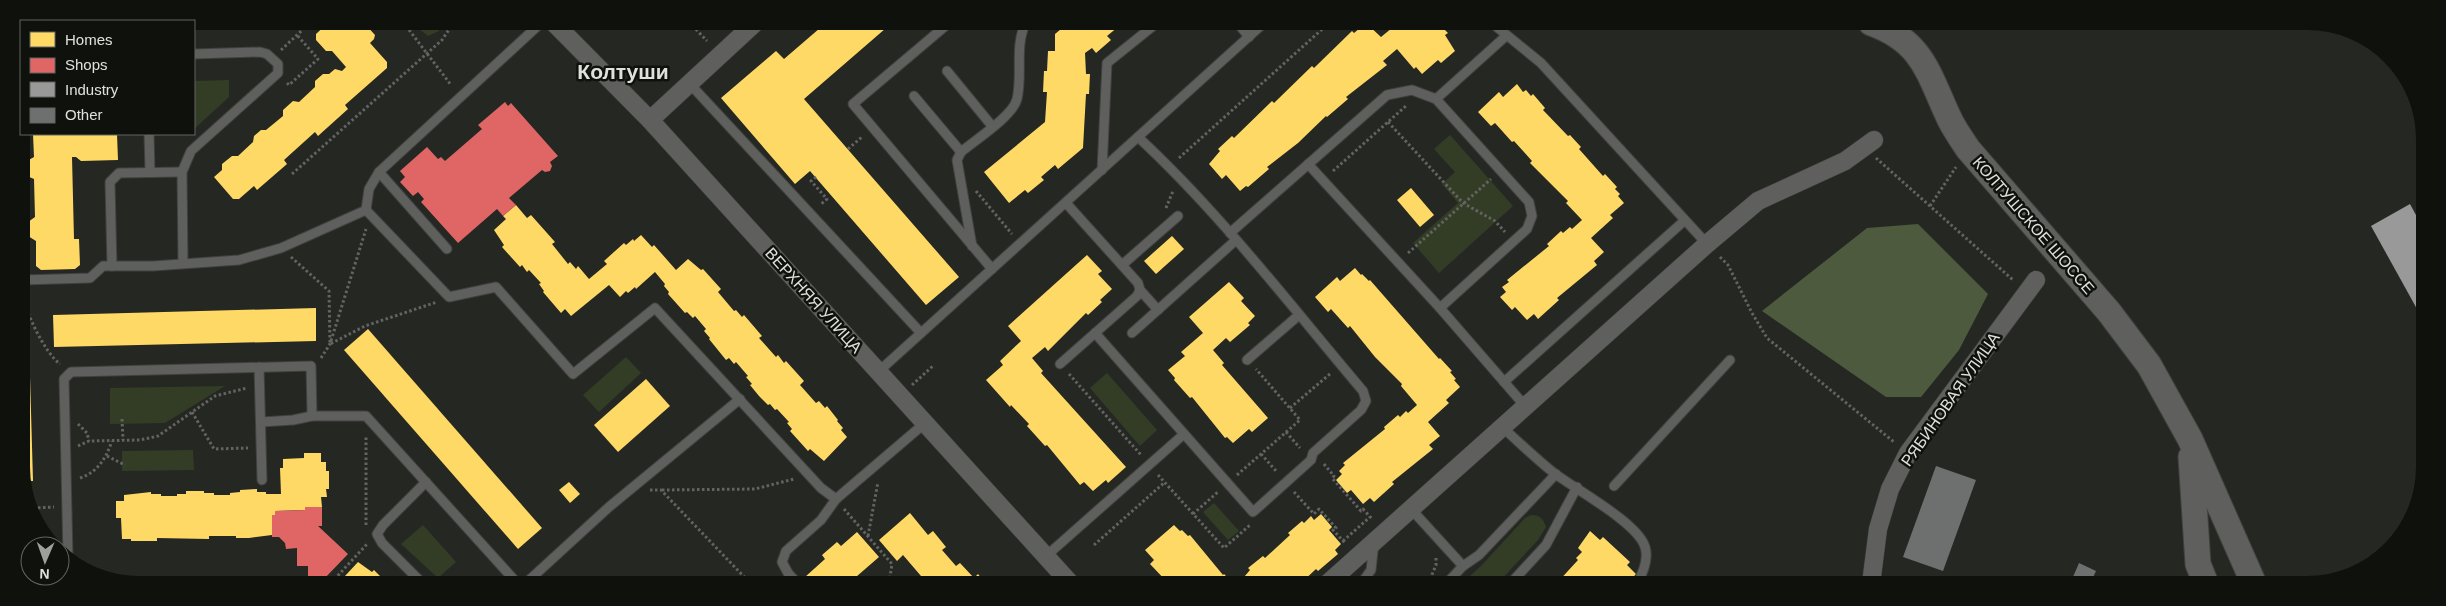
<svg xmlns="http://www.w3.org/2000/svg" width="2446" height="606" font-family="Helvetica,sans-serif">
	<rect width="100%" height="100%" fill="#252723"/>
	<g fill="#333d26">
		<path d="M418,22h23l-2,9 -11,5 -10,-8z"/>
		<path d="M229,80v17l-35,32v-48z"/>
		<path d="M1450,135l63,71 -74,67 -26,-30 45,-40 -16,-19 13,-12 -21,-23z"/>
		<path d="M626,357l15,16 -42,39 -16,-17z"/>
		<path d="M1107,373l50,57 -17,16 -50,-58z"/>
		<path d="M225,386l-60,37 -55,1v-36z"/>
		<path d="M193,450l1,20 -72,1v-20z"/>
		<path d="M1214,503l25,28 -11,9 -25,-28z"/>
		<path d="M1531,515c9,0 12,3 15,12l-8,13 -41,44h-36l20,-18 44,-48z"/>
		<path d="M423,525l33,37 -18,16 -37,-34z"/>
	</g>
	<path fill="#4e5a3d" d="M1918,224l70,70 -29,56 -38,47h-35l-124,-86 105,-83z"/>
	<g fill="#ffd966">
		<path d="M330,21h20l6,7 4,-4h5l10,11 -1,4 -4,4 17,19v6l-42,37 3,4 -30,27 -3,-4 -31,28 3,4 -30,26 -3,-4 -15,13h-6l-19,-22 8,-7v-6l10,-8h6l15,-14 1,-6 7,-6h5l17,-14v-6l10,-9 6,1 16,-15v-6l8,-7h6l6,-5 7,2 4,-4 -14,-16h-6l-10,-11v-6z"/>
		<path d="M827,22h66l-89,77 155,178 -33,28 -116,-134 -15,13 -74,-86 55,-47 8,8z"/>
		<path d="M1062,22h62l-17,14 4,4 -15,13 -4,-5 -7,5 1,21h4l-1,20h-3l-3,54 -25,21 -3,-4 -14,12 3,3 -16,13 -3,-3 -16,13 -25,-31 61,-50 2,-30h-4l1,-21h3l1,-20h7v-17l6,-5 -3,-4z"/>
		<path d="M1366,23l15,14 17,-14h40l10,10 -3,2 10,16 -14,12 -3,-3 -16,14 -6,-7 -2,2 -17,-20 -14,12 4,4 -41,32 2,2 -21,18 -1,-1 -28,27 -31,24 2,2 -21,18 -2,-1 -6,5 -14,-16 -4,4 -13,-15 11,-13 -2,-2 14,-13 2,2 38,-37 2,2 38,-37 2,2 38,-37 2,2z"/>
		<path d="M1517,84l6,8 3,-2 5,6 2,-2 12,14 -2,2 25,26 2,-1 11,12 -2,2 24,27 2,-2 12,13 -2,2 5,5 -2,2 6,7 -14,12 3,3 -22,20 13,14 -10,9 3,4 -40,33 2,2 -21,19 -4,-5 -7,6 -12,-13 -3,3 -12,-13 6,-5 -4,-5 7,-5 -2,-2 42,-34 -2,-2 14,-13 2,2 7,-6 2,2 10,-9 -16,-17 2,-2 -38,-38 2,-2 -18,-20 -2,1 -17,-19 -4,3 -13,-14 21,-20 4,5z"/>
		<path d="M33,134h84l1,26 -37,1 -5,-4h-4l2,82h5l1,26 -5,4 -34,1 -5,-4v-25l-8,-5v-14l7,-5 -1,-38 -7,-3v-15l7,-4z"/>
		<path d="M1411,188l23,27 -14,12 -23,-27z"/>
		<path d="M516,205l11,13 4,-3 24,27 -3,2 16,20 2,-2 6,7 2,-3 11,13 18,-15 -3,-3 20,-18 2,2 7,-6 1,2 7,-6 11,12 2,-2 22,25 12,-11 13,11 2,-1 18,20 -3,3 16,19 2,-1 6,7 2,-2 18,21 -3,2 17,19 2,-2 6,8 2,-2 18,20 -4,4 16,18 3,-2 6,7 2,-2 11,14 -1,1 6,7 -2,2 6,7 -23,24 -14,-12 -2,2 -18,-20 2,-2 -5,-6 2,-1 -12,-13 -2,1 -5,-6 -2,1 -9,-9 -9,-11 2,-1 -6,-7 2,-1 -12,-14 -2,2 -5,-6 -3,2 -17,-21 1,-1 -6,-7 2,-2 -11,-13 -2,2 -6,-6 -2,1 -17,-19 1,-2 -5,-6 1,-2 -10,-12 -19,17 -1,-2 -7,6 -2,-2 -6,6 -11,-12 -38,31 -6,-7 -4,4 -18,-21 1,-1 -5,-7 2,-1 -12,-13 -2,2 -5,-7 -2,2 -18,-20 2,-2 -10,-15 12,-11 -3,-3z"/>
		<path d="M1172,236l12,13 -28,25 -12,-13z"/>
		<path d="M1087,255l15,16 -4,3 14,15 -12,11 2,2 -14,13 -2,-2 -38,38 -3,-4 -13,11 11,13 -2,2 85,94 -18,16 -2,-3 -13,11 -9,-9 -4,3 -33,-40 -2,1 -18,-20 2,-2 -18,-19 -1,2 -24,-27 17,-15 -3,-4 21,-20 -13,-15z"/>
		<path d="M1355,268l6,7 1,-1 7,7 1,-1 69,79 1,-1 12,13 -2,1 6,7 -2,1 6,7 -14,13 3,3 -21,19 12,14 -11,9 4,4 -41,33 2,2 -20,18 -4,-4 -7,6 -12,-14 -4,3 -11,-13 6,-6 -3,-3 6,-6 -2,-2 42,-34 -1,-2 14,-12 2,2 6,-6 2,2 9,-8 -16,-19 1,-2 -27,-27 -25,-31 -2,2 -17,-19 -3,3 -13,-15 22,-20 3,4z"/>
		<path d="M1229,282l15,16 -3,3 14,15 -7,7 2,2 -20,17 -4,-4 -13,12 11,13 -2,2 46,53 -16,14 -3,-3 -16,14 -6,-6 -2,1 -33,-41 -2,1 -16,-18 1,-2 -7,-8 17,-14 -4,-4 22,-19 -14,-16z"/>
		<path d="M316,308v33l-262,6 -1,-32z"/>
		<path d="M368,329l174,199 -24,21 -174,-199z"/>
		<path d="M23,341h6l4,140h-9z"/>
		<path d="M646,379l24,27 -52,46 -24,-27z"/>
		<path d="M304,453h17v9h5v9h3v18h-3l1,8h-6l1,10h-17v3l-30,1v4h-3v20l-23,3h-13v-2h-27v3l-52,-1v3h-26v-2h-9l-1,-21h-5v-17h8v-6l27,-3v2h10v2h16v-2h9v-3h18v2h10v2h16v-2l10,-1v-2l17,-1v3h9v2h15l-1,-26h3v-9l21,-1z"/>
		<path d="M569,482l11,12 -10,9 -11,-13z"/>
		<path d="M910,513l18,22 5,-4 13,16 -4,3 14,16 4,-3 14,15 4,-4 7,9h-58l-24,-28 -6,6 -18,-21z"/>
		<path d="M1321,514l11,13 -3,3 12,14 -6,6 3,4 -20,17 -2,-2 -16,15 -61,-1 11,-13 -2,-2 15,-12 2,2 25,-23 -2,-2 14,-12 2,2 7,-7 3,4z"/>
		<path d="M1174,525l6,6 2,-1 6,6 2,-1 33,40 1,-1 9,9h-61l-2,-2 -2,2 -18,-19 4,-4 -9,-10z"/>
		<path d="M1590,531l10,9 3,-3 27,25 -3,3 9,9 -7,8 -2,-2 -4,4h-67l22,-24 -2,-2 6,-6 -4,-4z"/>
		<path d="M857,532l22,25 -30,26h-39l-5,-6 20,-18 -3,-4 15,-13 4,4z"/>
		<path d="M358,562l14,10 2,-2 13,13h-43l4,-4 -3,-3z"/>
	</g>
	<g fill="#e06666">
		<path d="M505,102l3,4 3,-3 47,53 -8,6 2,4 -2,5 -5,1 -3,-2 -33,28 7,7 -13,11 -6,-7 -39,34 -37,-41 3,-3 -6,-7 -5,4 -13,-14 5,-5 -5,-6 27,-24 11,12 3,-2 4,4 37,-32 -4,-4z"/>
		<path d="M305,507h17v19h-4l30,28 -25,26h-15v-14h-11v-18l-11,1 -1,-6 -6,-6h-7v-22h3v-4l30,-1z"/>
	</g>
	<path fill="#999" d="M2410,204l13,24 -1,90 -51,-92z"/>
	<g fill="#6e7070">
		<path d="M1936,466l40,14 -33,91 -40,-14z"/>
		<path d="M2079,563l17,8 -6,13h-20z"/>
	</g>
	<g fill="none" stroke-linecap="round" stroke-linejoin="round">
		<defs>
			<g id="lane">
				<path d="M950,22l-97,82 139,165"/>
				<path d="M1237,22l12,15"/>
				<path d="M1492,23l49,40 166,181"/>
				<path d="M947,71l45,55"/>
				<path d="M689,83l232,250"/>
				<path d="M914,96l47,56"/>
				<path d="M1436,99l70,-63"/>
				<path d="M149,134l1,38"/>
				<path d="M1308,164l132,144 85,98"/>
				<path d="M1102,170l5,-107 51,-41"/>
				<path d="M379,172l68,77"/>
				<path d="M366,210l83,87 47,-10 77,87 82,-66 166,180 15,11 89,-76"/>
				<path d="M1230,233l157,-138 25,-5 24,9 93,103 3,14 -5,13 -87,79"/>
				<path d="M972,246l-15,-86 4,-8c13,-11 52,-36 56,-53 6,-25 -3,-53 9,-77"/>
				<path d="M183,263l-1,-91 9,-21 87,-78v-9l-11,-10 -7,-2 -66,2"/>
				<path d="M1122,265l56,-49"/>
				<path d="M112,266l-2,-84 9,-9 63,-1"/>
				<path d="M22,280l68,-2 13,-12h50l86,-6 42,-12 85,-38 3,-21 10,-17 163,-150"/>
				<path d="M1140,290l18,20"/>
				<path d="M1095,333l158,179 58,-52 2,-7 48,-43 5,-9 -3,-10c-73,-86 -142,-177 -225,-254"/>
				<path d="M1132,333l104,-93"/>
				<path d="M1247,360l52,-45"/>
				<path d="M1060,364l77,-68 3,-6 -2,-7 -72,-80"/>
				<path d="M259,367l3,113"/>
				<path d="M878,372l387,-350"/>
				<path d="M1504,382l180,-161"/>
				<path d="M261,422l32,-2 19,-4h54l151,167"/>
				<path d="M1502,427c17,15 34,32 52,46 21,16 84,50 91,74 4,12 -2,26 -8,37"/>
				<path d="M1614,486l116,-126"/>
				<path d="M1411,509l52,57"/>
				<path d="M68,557l-4,-178 7,-7 240,-6 1,50"/>
				<path d="M1045,557l139,-123"/>
				<path d="M422,583l-40,-40 -5,-9 6,-9 43,-43"/>
				<path d="M526,583l83,-76 131,-108"/>
				<path d="M797,583l-9,-10 -6,-11 4,-11 35,-31 15,-21"/>
				<path d="M1361,584l10,-14 3,-28"/>
				<path d="M1446,584l17,-18 16,-11 77,-81"/>
				<path d="M1510,584l36,-39 31,-58"/>
			</g>
			<g id="street">
				<path d="M553,22l97,98 420,463"/>
				<path d="M650,120l106,-98"/>
				<path d="M1327,584l380,-340 51,-43 87,-40 29,-21"/>
				<path d="M1871,584l7,-55 12,-40 18,-36 128,-173"/>
			</g>
			<g id="secondary">
				<path d="M1871,23c53,19 57,51 79,97 5,10 12,20 18,29l141,163 40,53 41,74 64,145"/>
				<path d="M2191,457l7,107 8,20"/>
			</g>
		</defs>
		<use href="#lane" stroke="#40423e" stroke-width="11"/>
		<use href="#street" stroke="#40423e" stroke-width="19"/>
		<use href="#secondary" stroke="#40423e" stroke-width="27"/>
		<g stroke="#636462" stroke-width="3" stroke-dasharray="2.5 2.5" stroke-linecap="butt">
			<path d="M403,22l48,63"/>
			<path d="M493,22l24,5"/>
			<path d="M689,22l18,19"/>
			<path d="M407,27l3,-5"/>
			<path d="M583,28l6,-6"/>
			<path d="M281,50l31,-29"/>
			<path d="M287,83l2,2 29,-26 -21,-24"/>
			<path d="M1388,122l75,81 32,18 10,11"/>
			<path d="M848,149l15,-13"/>
			<path d="M1179,158l150,-135"/>
			<path d="M1876,158l137,122"/>
			<path d="M1333,171l74,-66"/>
			<path d="M292,174l150,-134 12,-18"/>
			<path d="M816,177l-5,4 16,18 -7,6"/>
			<path d="M976,191l36,43"/>
			<path d="M1930,206l26,-39"/>
			<path d="M1166,208l7,-17"/>
			<path d="M1408,253l83,-74"/>
			<path d="M291,257l38,34 1,53 35,-18 72,-24"/>
			<path d="M1720,257l8,8 24,48 15,25 127,104"/>
			<path d="M23,294c2,18 22,59 37,70"/>
			<path d="M321,358l9,-14 36,-115"/>
			<path d="M1069,374l72,81"/>
			<path d="M912,385l22,-20"/>
			<path d="M1290,408l41,-35"/>
			<path d="M192,412l22,37 34,-1"/>
			<path d="M122,419l1,21"/>
			<path d="M78,424l9,9 2,8"/>
			<path d="M1286,432l14,16"/>
			<path d="M78,446l11,-5 51,-1 18,-4 57,-40 32,-8"/>
			<path d="M1261,454l16,18"/>
			<path d="M107,456l18,9"/>
			<path d="M1324,464l10,12 -2,2 29,33 2,-2 10,11"/>
			<path d="M1158,475l66,73 26,-23"/>
			<path d="M1237,475l63,-55 -44,-51"/>
			<path d="M80,478c18,-6 26,-20 32,-37"/>
			<path d="M650,490h11l89,93"/>
			<path d="M662,490l93,-1 39,-10"/>
			<path d="M1294,492l20,22 5,-5 17,19 -3,2 13,14"/>
			<path d="M33,508l21,-1"/>
			<path d="M844,509l48,55 -3,19"/>
			<path d="M1193,514l26,-23"/>
			<path d="M366,525v-89"/>
			<path d="M868,536l10,-54"/>
			<path d="M1343,541l27,-24"/>
			<path d="M1094,545l71,-63"/>
			<path d="M331,583l37,-40"/>
			<path d="M1428,584l8,-19v-8"/>
		</g>
		<use href="#lane" stroke="#5f605d" stroke-width="9"/>
		<use href="#street" stroke="#5f605d" stroke-width="18"/>
		<use href="#secondary" stroke="#5f605d" stroke-width="25"/>
	</g>
	<g text-anchor="middle" stroke-width="5" stroke-linejoin="round" paint-order="stroke">
		<g font-size="16" fill="#dee1dc" stroke="#0f110d">
			<text transform="translate(2034 225) rotate(49)" y="6">КОЛТУШСКОЕ ШОССЕ</text>
			<text transform="translate(814 300) rotate(48)" y="6">ВЕРХНЯЯ УЛИЦА</text>
			<text transform="translate(1950 399) rotate(-55)" y="6">РЯБИНОВАЯ УЛИЦА</text>
		</g>
		<g font-size="21" font-weight="bold" fill="#dee1dc" stroke="#0f110d">
			<text x="623" y="79">Колтуши</text>
		</g>
	</g>
	<path d="M0 0H2446V606H0ZM139 30H2307A109 109 0 0 1 2416 139V467A109 109 0 0 1 2307 576H139A109 109 0 0 1 30 467V139A109 109 0 0 1 139 30Z" fill="#0f110d" fill-rule="evenodd"/>
	<rect x="20" y="20" width="175" height="115" fill="#0f110d" stroke="#626460"/>
	<rect x="30" y="32" width="25" height="15" fill="#ffd966" stroke="#626460"/>
	<text x="65" y="45" font-size="15" fill="#dee1dc">Homes</text>
	<rect x="30" y="58" width="25" height="15" fill="#e06666" stroke="#626460"/>
	<text x="65" y="70" font-size="15" fill="#dee1dc">Shops</text>
	<rect x="30" y="82" width="25" height="15" fill="#999999" stroke="#626460"/>
	<text x="65" y="95" font-size="15" fill="#dee1dc">Industry</text>
	<rect x="30" y="108" width="25" height="15" fill="#6e7070" stroke="#626460"/>
	<text x="65" y="120" font-size="15" fill="#dee1dc">Other</text>
	<g transform="translate(45 561) rotate(182)"><circle r="24" fill="#0f110d" stroke="#626460"/>
	<path d="M0-4L9 19L0 12L-9 19Z" fill="#9da09b"/>
	<text y="-8" font-size="14" font-weight="bold" text-anchor="middle" fill="#dee1dc">N</text>
	</g>
</svg>
